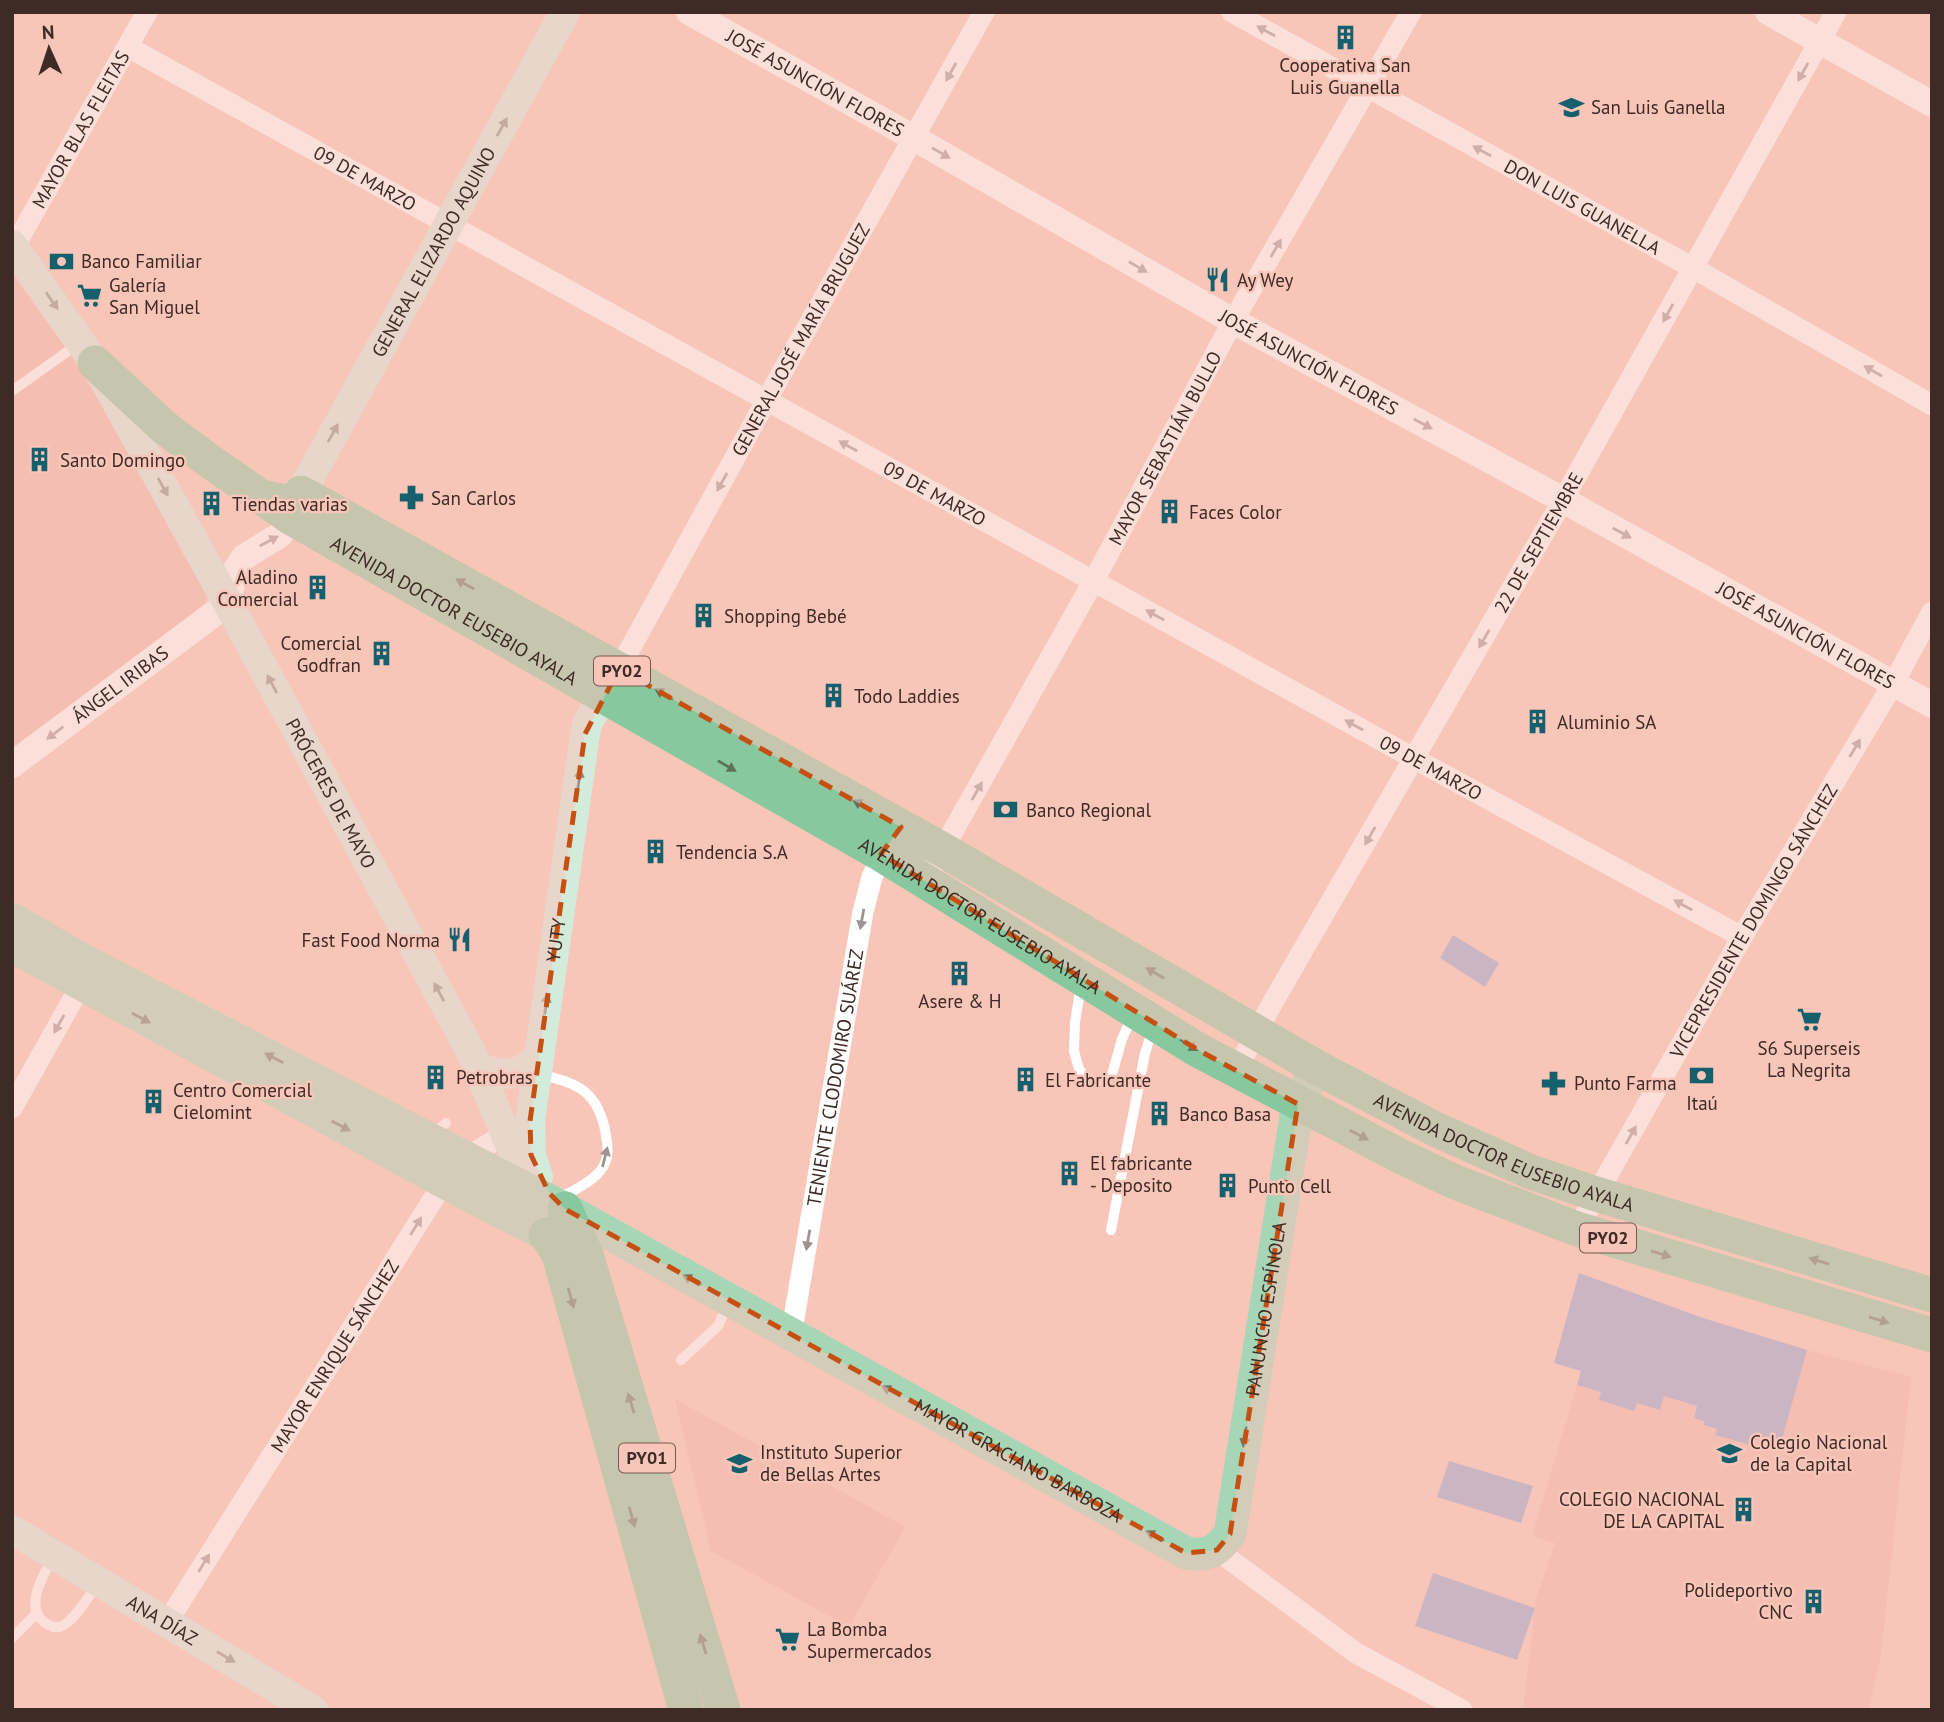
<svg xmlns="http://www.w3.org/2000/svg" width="1944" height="1722" font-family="'PT Sans',sans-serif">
	<rect width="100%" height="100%" fill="#f8c5b9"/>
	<g fill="#f1b7a9">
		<path d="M12,274l58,80 70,113 66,119v13l-7,14 -187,134z"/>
		<path d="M1609,1285l94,33 104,32 104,27 -30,277 -12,56h-346l13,-111 19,-56 -23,-7 45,-151z"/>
		<path d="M675,1399l230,128 -56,100 -138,-76z"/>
	</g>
	<g fill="#98a2cd">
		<path d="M1453,935l46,28 -14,24 -45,-29z"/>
		<path d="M1579,1273l124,45 104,32 -26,93 -24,-6 -3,9 -39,-11 2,-6 -13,-4v-4l-10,-3 3,-12 -33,-10 -4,14 -23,-7 -3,8 -35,-11 2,-8 -24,-7 4,-14 -27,-8z"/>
		<path d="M1449,1461l84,25 -12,37 -84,-26z"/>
		<path d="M1433,1573l102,35 -18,52 -102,-34z"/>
	</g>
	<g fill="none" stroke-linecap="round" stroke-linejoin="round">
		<g stroke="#fff" stroke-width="10">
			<path d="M12,391l66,-47"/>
			<path d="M1081,985l-6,37 -1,29 5,18 7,9 9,3 11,-1 6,-5 10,-36 10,-22"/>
			<path d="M540,1075c40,7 59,19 66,60 2,12 3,22 -3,32 -8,14 -31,24 -45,32"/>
			<path d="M431,1136l15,-13"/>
			<path d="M1111,1230l34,-177 8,-24"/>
			<path d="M681,1360l37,-34 10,-22"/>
			<path d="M53,1558c-10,17 -32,54 -4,67 5,3 10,3 15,0 11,-6 26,-31 35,-42"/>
			<path d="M12,1638l25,-25"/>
		</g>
		<g stroke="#fff" stroke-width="21">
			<path id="s1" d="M1232,12l461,256 239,137"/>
			<path id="s2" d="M128,47l1287,712 327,178"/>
			<path id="s3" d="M14,247l133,-235"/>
			<path id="s4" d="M619,669l147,-268 218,-389"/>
			<path id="s5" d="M925,881l168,-299 140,-261 178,-309"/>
			<path id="s6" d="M1236,1071l37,-69 290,-502 273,-488"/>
			<path d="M12,1108l74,-132"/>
			<path id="s7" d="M1577,1229l165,-292 151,-253 39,-72"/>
			<path id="s8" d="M791,1336l72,-424 9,-35 15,-31"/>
			<path d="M1217,1550l139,103 106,57"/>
			<path id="s9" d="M168,1621l276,-439 21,-24 51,-30"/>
		</g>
		<g stroke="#fff" stroke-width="26">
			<path id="s10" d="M689,12l225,126 319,183 330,179 369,205"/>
			<path d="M1768,12l164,92"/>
			<path id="s11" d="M12,765l215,-161 3,-6 3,-24 11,-17 36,-22 10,-18"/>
		</g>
		<g stroke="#d2ebdb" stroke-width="30">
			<path id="s12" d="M12,245l83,118 140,253 236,436 63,150"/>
			<path id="s13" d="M301,493l264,-481"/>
			<path d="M476,1063l2,4c27,11 41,10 61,-12"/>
			<path id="s14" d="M538,1177l-7,-22 -1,-34 55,-387 2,-10 28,-48"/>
			<path id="s15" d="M12,1530l301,180"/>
		</g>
		<g stroke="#a6d6b6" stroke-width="33">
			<path id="s16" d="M12,919l80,46 473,244 621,344c22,4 31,-2 44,-19l68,-430 18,-37"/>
			<path d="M12,946l432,236 102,53"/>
		</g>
		<g stroke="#88c89e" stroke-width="35">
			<path id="s17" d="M95,363l70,65 43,32 82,57 591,337 317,196 202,106 55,26 122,47 355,106"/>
			<path id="s18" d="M260,497l31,6 10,-10 642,357 373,217 119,62 96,43 65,22 336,101"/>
			<path d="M565,1209l21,46 137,455"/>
			<path d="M546,1235l8,10 6,13 126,452"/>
		</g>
	</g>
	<defs><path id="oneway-solid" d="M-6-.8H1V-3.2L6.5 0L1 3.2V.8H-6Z" transform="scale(1.75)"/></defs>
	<g fill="#9e9592">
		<use href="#oneway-solid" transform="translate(1266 31) rotate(-151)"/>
		<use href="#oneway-solid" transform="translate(951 72) rotate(119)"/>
		<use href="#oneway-solid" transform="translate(1803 72) rotate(119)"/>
		<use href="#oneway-solid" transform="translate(1482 151) rotate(-151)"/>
		<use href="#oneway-solid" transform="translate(941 153) rotate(30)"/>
		<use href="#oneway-solid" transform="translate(1276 248) rotate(-60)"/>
		<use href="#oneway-solid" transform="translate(1138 267) rotate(30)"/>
		<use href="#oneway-solid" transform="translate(1668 313) rotate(119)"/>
		<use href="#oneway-solid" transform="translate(1873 371) rotate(-150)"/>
		<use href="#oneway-solid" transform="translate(1423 424) rotate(28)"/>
		<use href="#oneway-solid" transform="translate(848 446) rotate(-151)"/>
		<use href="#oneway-solid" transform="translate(722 482) rotate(119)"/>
		<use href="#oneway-solid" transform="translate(1622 533) rotate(29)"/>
		<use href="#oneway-solid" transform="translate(269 541) rotate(-28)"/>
		<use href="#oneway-solid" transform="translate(1155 615) rotate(-151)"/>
		<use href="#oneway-solid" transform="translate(1484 639) rotate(120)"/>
		<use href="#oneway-solid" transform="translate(1354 725) rotate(-151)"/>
		<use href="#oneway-solid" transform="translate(55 733) rotate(143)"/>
		<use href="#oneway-solid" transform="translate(1855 748) rotate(-59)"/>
		<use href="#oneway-solid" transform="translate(977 791) rotate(-61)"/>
		<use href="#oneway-solid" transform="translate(1370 836) rotate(120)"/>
		<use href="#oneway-solid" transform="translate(1683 905) rotate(-151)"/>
		<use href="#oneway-solid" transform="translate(862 919) rotate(100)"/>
		<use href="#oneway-solid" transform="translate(59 1024) rotate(119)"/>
		<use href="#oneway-solid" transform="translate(1631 1135) rotate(-61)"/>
		<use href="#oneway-solid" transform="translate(605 1157) rotate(-76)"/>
		<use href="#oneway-solid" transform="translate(416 1226) rotate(-58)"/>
		<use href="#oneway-solid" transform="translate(808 1240) rotate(100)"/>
		<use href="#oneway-solid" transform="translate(204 1563) rotate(-58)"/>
	</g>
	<g fill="#888b80">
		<use href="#oneway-solid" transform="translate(502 127) rotate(-61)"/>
		<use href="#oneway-solid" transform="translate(52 301) rotate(55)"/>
		<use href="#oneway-solid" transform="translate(333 433) rotate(-61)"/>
		<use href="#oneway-solid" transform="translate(163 487) rotate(61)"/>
		<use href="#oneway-solid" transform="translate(272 684) rotate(-118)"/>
		<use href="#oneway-solid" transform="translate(579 779) rotate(-82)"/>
		<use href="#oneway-solid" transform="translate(439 992) rotate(-118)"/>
		<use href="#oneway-solid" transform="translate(546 1004) rotate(-82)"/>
		<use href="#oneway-solid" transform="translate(226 1657) rotate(31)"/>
	</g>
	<g fill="#5f725c">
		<use href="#oneway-solid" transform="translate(465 584) rotate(-151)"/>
		<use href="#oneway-solid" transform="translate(664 694) rotate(-151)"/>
		<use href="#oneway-solid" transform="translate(727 766) rotate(30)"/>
		<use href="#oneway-solid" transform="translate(862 805) rotate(-151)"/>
		<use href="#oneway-solid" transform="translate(1155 973) rotate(-150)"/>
		<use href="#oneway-solid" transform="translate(1189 1045) rotate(32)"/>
		<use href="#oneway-solid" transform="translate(1359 1135) rotate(27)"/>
		<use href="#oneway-solid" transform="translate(1661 1254) rotate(17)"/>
		<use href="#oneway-solid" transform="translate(1819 1261) rotate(-163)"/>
		<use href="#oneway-solid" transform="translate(571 1298) rotate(75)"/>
		<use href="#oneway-solid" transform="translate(1879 1320) rotate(17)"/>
		<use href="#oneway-solid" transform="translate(631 1403) rotate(-107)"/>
		<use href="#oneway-solid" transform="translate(632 1517) rotate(74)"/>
		<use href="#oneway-solid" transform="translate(703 1644) rotate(-107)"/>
	</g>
	<g fill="#6d7867">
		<use href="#oneway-solid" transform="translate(141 1018) rotate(28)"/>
		<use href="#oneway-solid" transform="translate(274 1058) rotate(-153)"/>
		<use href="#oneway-solid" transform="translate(341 1126) rotate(28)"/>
		<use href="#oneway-solid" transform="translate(692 1280) rotate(-151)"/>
		<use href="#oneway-solid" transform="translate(891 1391) rotate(-151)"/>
		<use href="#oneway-solid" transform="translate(1245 1437) rotate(99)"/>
		<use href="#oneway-solid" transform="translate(1155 1536) rotate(-151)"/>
	</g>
	<path d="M0 0H1944V1722H0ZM619,669l282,158 -20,27 317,196 100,54 -68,430 -13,16 -31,3 -621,-344 -16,-16 -18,-38 -1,-34 55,-387z" fill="#f8c5b9" fill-opacity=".55" fill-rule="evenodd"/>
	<path fill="none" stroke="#c65011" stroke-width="5" stroke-dasharray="14 9" stroke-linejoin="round" d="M619,669l282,158 -20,27 317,196 100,54 -68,430 -13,16 -31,3 -621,-344 -16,-16 -18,-38 -1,-34 55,-387z"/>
	<defs>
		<symbol id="building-bare" viewBox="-9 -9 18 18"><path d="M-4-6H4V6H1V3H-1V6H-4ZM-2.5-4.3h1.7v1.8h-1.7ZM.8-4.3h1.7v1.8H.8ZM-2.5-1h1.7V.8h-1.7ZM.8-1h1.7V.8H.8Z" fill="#16606e" stroke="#f8c5b9" stroke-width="2.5" paint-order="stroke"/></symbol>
		<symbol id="school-bare" viewBox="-9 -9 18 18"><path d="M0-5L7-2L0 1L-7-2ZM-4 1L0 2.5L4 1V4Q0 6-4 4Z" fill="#16606e" stroke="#f8c5b9" stroke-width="2.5" paint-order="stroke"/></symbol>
		<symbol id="bank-bare" viewBox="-9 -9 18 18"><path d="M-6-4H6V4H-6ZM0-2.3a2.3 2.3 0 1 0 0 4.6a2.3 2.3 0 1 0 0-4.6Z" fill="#16606e" stroke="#f8c5b9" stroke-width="2.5" paint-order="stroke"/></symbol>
		<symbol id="restaurant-bare" viewBox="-9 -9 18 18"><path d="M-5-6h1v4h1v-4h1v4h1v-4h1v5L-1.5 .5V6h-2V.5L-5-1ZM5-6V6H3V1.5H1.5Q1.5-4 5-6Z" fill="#16606e" stroke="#f8c5b9" stroke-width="2.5" paint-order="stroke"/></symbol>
		<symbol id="supermarket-bare" viewBox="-9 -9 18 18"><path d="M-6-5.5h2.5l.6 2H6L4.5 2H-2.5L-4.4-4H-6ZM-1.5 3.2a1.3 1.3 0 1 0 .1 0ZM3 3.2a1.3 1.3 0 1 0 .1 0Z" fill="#16606e" stroke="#f8c5b9" stroke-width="2.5" paint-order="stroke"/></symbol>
		<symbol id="pharmacy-bare" viewBox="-9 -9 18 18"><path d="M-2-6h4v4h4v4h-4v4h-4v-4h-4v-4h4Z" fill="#16606e" stroke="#f8c5b9" stroke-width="2.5" paint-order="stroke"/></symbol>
		<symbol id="university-bare" viewBox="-9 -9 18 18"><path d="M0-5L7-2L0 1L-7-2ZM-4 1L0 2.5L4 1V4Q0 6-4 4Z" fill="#16606e" stroke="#f8c5b9" stroke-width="2.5" paint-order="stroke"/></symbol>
	</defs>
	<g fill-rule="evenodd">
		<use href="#building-bare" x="1328" y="20" width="35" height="35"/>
		<use href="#school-bare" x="1554" y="90" width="35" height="35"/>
		<use href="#bank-bare" x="44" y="244" width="35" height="35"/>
		<use href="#restaurant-bare" x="1200" y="262" width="35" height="35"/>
		<use href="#supermarket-bare" x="72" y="278" width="35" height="35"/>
		<use href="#building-bare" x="22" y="442" width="35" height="35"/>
		<use href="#pharmacy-bare" x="394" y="480" width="35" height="35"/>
		<use href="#building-bare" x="194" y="486" width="35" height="35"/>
		<use href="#building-bare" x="1152" y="494" width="35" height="35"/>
		<use href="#building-bare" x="300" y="570" width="35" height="35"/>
		<use href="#building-bare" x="686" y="598" width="35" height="35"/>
		<use href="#building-bare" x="364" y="636" width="35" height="35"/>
		<use href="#building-bare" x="816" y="678" width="35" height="35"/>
		<use href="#building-bare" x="1520" y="704" width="35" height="35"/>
		<use href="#bank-bare" x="988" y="792" width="35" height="35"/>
		<use href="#building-bare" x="638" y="834" width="35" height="35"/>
		<use href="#restaurant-bare" x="442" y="922" width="35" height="35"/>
		<use href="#building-bare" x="942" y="956" width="35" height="35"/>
		<use href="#supermarket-bare" x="1792" y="1002" width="35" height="35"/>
		<use href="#bank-bare" x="1684" y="1058" width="35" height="35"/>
		<use href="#building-bare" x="418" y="1060" width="35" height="35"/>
		<use href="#building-bare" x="1008" y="1062" width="35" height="35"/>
		<use href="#pharmacy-bare" x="1536" y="1066" width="35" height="35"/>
		<use href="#building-bare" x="136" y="1084" width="35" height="35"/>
		<use href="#building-bare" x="1142" y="1096" width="35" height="35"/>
		<use href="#building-bare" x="1052" y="1156" width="35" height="35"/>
		<use href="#building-bare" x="1210" y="1168" width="35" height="35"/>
		<use href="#school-bare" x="1712" y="1436" width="35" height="35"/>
		<use href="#university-bare" x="722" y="1446" width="35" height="35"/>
		<use href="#building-bare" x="1726" y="1492" width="35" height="35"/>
		<use href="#building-bare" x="1796" y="1584" width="35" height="35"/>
		<use href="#supermarket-bare" x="770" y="1622" width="35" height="35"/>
	</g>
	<g text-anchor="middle" stroke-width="5" stroke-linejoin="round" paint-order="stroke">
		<g fill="#f8c5b9" stroke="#765952" stroke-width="2">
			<rect x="594" y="656.5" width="56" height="29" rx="5"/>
			<rect x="1580" y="1223.5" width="56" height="29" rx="5"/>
			<rect x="619" y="1443.5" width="56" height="29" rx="5"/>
		</g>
		<g font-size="18" font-weight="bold" fill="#3e2b26">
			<text x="622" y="677">PY02</text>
			<text x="1608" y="1244">PY02</text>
			<text x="647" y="1464">PY01</text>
		</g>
		<g font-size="19" fill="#3e2b26" stroke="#f8c5b9" text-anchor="start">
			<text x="1345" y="72" text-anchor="middle">Cooperativa San<tspan x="1345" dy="22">Luis Guanella</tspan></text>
			<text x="1591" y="114">San Luis Ganella</text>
			<text x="81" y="268">Banco Familiar</text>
			<text x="1237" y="287">Ay Wey</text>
			<text x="109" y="292">Galería<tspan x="109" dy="22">San Miguel</tspan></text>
			<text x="60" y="467">Santo Domingo</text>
			<text x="431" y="505">San Carlos</text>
			<text x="232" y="511">Tiendas varias</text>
			<text x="1189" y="519">Faces Color</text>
			<text x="298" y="584" text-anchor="end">Aladino<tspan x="298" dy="22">Comercial</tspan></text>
			<text x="724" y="623">Shopping Bebé</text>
			<text x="361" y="650" text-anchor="end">Comercial<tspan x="361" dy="22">Godfran</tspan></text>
			<text x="854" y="703">Todo Laddies</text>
			<text x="1557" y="729">Aluminio SA</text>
			<text x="1026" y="817">Banco Regional</text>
			<text x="676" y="859">Tendencia S.A</text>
			<text x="440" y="947" text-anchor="end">Fast Food Norma</text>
			<text x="960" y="1008" text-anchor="middle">Asere &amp; H</text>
			<text x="1809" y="1055" text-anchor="middle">S6 Superseis<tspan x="1809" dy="22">La Negrita</tspan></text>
			<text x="456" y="1084">Petrobras</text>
			<text x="1045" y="1087">El Fabricante</text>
			<text x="1574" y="1090">Punto Farma</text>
			<text x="173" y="1097">Centro Comercial<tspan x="173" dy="22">Cielomint</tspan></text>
			<text x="1702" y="1110" text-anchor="middle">Itaú</text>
			<text x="1179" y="1121">Banco Basa</text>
			<text x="1090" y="1170">El fabricante<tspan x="1090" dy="22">- Deposito</tspan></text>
			<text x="1248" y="1193">Punto Cell</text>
			<text x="1750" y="1449">Colegio Nacional<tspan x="1750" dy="22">de la Capital</tspan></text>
			<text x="760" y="1459">Instituto Superior<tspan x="760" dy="22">de Bellas Artes</tspan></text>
			<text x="1724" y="1506" text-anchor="end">COLEGIO NACIONAL<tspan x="1724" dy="22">DE LA CAPITAL</tspan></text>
			<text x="1793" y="1597" text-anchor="end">Polideportivo<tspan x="1793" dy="22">CNC</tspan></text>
			<text x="807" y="1636">La Bomba<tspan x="807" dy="22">Supermercados</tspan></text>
		</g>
		<g font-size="19" fill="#3e2b26" stroke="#f8c5b9">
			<text dy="7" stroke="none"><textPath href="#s10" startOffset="145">JOSÉ ASUNCIÓN FLORES</textPath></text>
			<text dy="7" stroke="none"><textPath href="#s3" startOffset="135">MAYOR BLAS FLEITAS</textPath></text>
			<text dy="7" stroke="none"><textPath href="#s2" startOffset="271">09 DE MARZO</textPath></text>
			<text dy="7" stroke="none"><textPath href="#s1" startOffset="401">DON LUIS GUANELLA</textPath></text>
			<text dy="7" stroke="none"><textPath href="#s13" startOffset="275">GENERAL ELIZARDO AQUINO</textPath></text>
			<text dy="7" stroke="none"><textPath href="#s4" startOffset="376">GENERAL JOSÉ MARÍA BRUGUEZ</textPath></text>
			<text dy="7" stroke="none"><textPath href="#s10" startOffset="712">JOSÉ ASUNCIÓN FLORES</textPath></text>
			<text dy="7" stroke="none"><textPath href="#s5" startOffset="495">MAYOR SEBASTIÁN BULLO</textPath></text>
			<text dy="7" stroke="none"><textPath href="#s2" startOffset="922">09 DE MARZO</textPath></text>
			<text dy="7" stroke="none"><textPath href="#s6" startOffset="609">22 DE SEPTIEMBRE</textPath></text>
			<text dy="7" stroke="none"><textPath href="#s17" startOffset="438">AVENIDA DOCTOR EUSEBIO AYALA</textPath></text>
			<text dy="7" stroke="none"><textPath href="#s10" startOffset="1279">JOSÉ ASUNCIÓN FLORES</textPath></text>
			<text dy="7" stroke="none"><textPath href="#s11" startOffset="135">ÁNGEL IRIBAS</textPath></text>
			<text dy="7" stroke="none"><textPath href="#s2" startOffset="1489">09 DE MARZO</textPath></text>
			<text dy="7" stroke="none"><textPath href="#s12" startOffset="635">PRÓCERES DE MAYO</textPath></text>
			<text dy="7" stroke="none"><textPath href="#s17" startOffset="1046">AVENIDA DOCTOR EUSEBIO AYALA</textPath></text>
			<text dy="7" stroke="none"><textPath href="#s7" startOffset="355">VICEPRESIDENTE DOMINGO SÁNCHEZ</textPath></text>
			<text dy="7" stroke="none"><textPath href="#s14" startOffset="240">YUTY</textPath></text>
			<text dy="7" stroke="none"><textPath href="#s8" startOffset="262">TENIENTE CLODOMIRO SUÁREZ</textPath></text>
			<text dy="7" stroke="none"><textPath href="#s18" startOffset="1419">AVENIDA DOCTOR EUSEBIO AYALA</textPath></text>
			<text dy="7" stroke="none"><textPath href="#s16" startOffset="1614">PANUNCIO ESPÍNOLA</textPath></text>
			<text dy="7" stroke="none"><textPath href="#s9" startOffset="313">MAYOR ENRIQUE SÁNCHEZ</textPath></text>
			<text dy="7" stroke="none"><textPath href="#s16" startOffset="1143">MAYOR GRACIANO BARBOZA</textPath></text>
			<text dy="7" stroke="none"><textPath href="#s15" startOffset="175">ANA DÍAZ</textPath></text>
		</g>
	</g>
	<rect width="1944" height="1722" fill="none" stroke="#3e2b26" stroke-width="28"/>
	<g transform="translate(49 49) rotate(357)" stroke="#f8c5b9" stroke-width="5" paint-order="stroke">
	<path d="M0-5L12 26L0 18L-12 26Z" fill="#3e2b26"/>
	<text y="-10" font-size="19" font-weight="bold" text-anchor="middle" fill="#3e2b26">N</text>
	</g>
</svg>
